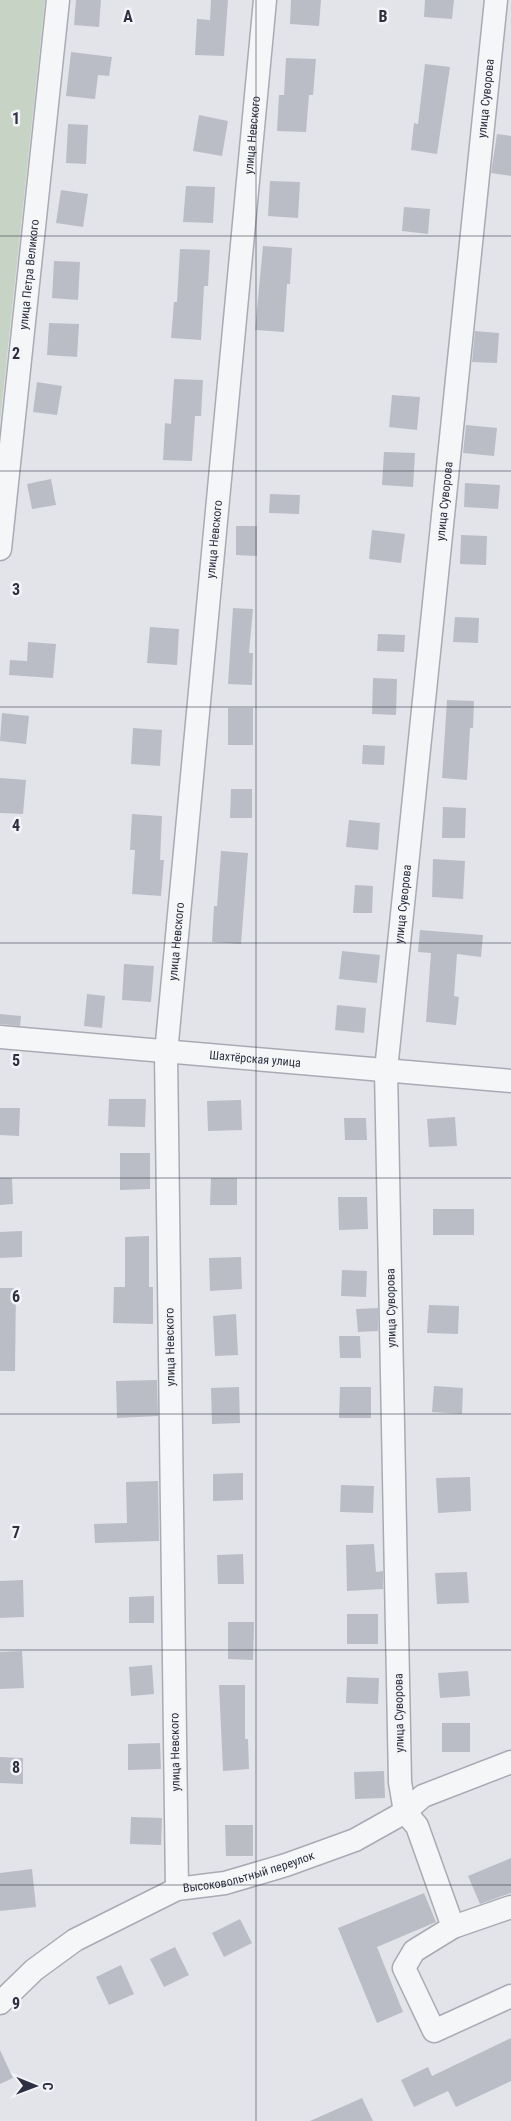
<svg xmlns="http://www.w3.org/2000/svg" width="511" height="2121" font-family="'Roboto Condensed',sans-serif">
	<rect width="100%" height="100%" fill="#e3e4ea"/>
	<path fill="#c6d3c5" d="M0,0h45l-45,422z"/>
	<g fill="#bbbdc6">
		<path d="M76,0h25l-2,27 -25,-2z"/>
		<path d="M211,0h17l-4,56 -29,-1 2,-36 13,1z"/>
		<path d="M291,0h30l-2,26 -29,-2z"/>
		<path d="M425,0h29l-2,19 -28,-2z"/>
		<path d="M71,52l41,5 -3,19 -11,-1 -3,24 -29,-3z"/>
		<path d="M286,58l30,1 -3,36h-4l-3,37 -29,-1 2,-36h5z"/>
		<path d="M425,64l25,3 -13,87 -26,-4 3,-27 4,1z"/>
		<path d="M199,115l29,6 -6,35 -29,-5z"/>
		<path d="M68,124l20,1 -2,39 -20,-1z"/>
		<path d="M497,134l14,2v40l-20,-3z"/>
		<path d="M270,181l30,1 -2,36 -30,-2z"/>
		<path d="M186,186l29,1 -2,36 -30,-1z"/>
		<path d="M61,190l27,4 -5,33 -27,-4z"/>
		<path d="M404,207l26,2 -2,25 -26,-3z"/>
		<path d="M263,246l29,2 -2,36h-3l-3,48 -29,-2z"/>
		<path d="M180,249l30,1 -2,36h-4l-3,54 -30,-2 3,-36h3z"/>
		<path d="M54,261l26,1 -2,38 -26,-2z"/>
		<path d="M49,323l30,1 -2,33 -30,-2z"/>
		<path d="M475,331l24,2 -2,30 -25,-1z"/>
		<path d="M174,379l29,1 -2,36h-6l-3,45 -29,-1 2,-37 6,1z"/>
		<path d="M37,382l25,4 -5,29 -24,-3z"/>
		<path d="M392,395l28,2 -3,33 -28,-3z"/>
		<path d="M466,425l31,3 -3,28 -31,-3z"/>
		<path d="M384,452l31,1 -2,34 -31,-2z"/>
		<path d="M51,479l5,26 -24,4 -5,-25z"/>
		<path d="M465,483l35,2 -2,24 -34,-2z"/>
		<path d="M270,494l30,1 -1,19 -30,-1z"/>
		<path d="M236,526h21v30l-21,-1z"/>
		<path d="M372,530l33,4 -4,29 -32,-4z"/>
		<path d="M461,535l26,1 -1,29 -26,-1z"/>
		<path d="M233,608l20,1 -4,44h4l-1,32 -24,-1z"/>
		<path d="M455,617l24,1 -1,25 -25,-1z"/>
		<path d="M150,627l29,2 -2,36 -30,-2z"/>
		<path d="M378,634l27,1 -1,17 -27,-1z"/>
		<path d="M28,642l28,2 -3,34 -44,-3 1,-15 17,1z"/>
		<path d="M373,678l24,1 -1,36 -24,-1z"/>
		<path d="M447,700l27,1 -1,27h-3l-3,52 -25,-2z"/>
		<rect x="228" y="708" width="25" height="37"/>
		<path d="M2,713l27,3 -3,28 -26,-3z"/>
		<path d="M133,728l29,2 -2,36 -29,-2z"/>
		<path d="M363,745l22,1 -1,19 -22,-1z"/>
		<path d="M0,778l26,2 -3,34 -23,-1z"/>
		<path d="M231,789h21v29h-22z"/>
		<path d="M443,807l23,1 -1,30h-23z"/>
		<path d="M132,814l30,2 -2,44h4l-3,36 -29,-2 3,-44h-5z"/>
		<path d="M349,820l31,3 -2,27 -32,-3z"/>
		<path d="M221,851l27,2 -7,91 -29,-2 2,-36h3z"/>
		<path d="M433,859l32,2 -2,38 -31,-2z"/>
		<path d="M355,885l18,1 -1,27h-19z"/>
		<path d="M420,930l63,5 -2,22 -24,-3 -3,42 5,1 -3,28 -30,-3 5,-69 -13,-1z"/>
		<path d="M342,951l38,4 -3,28 -38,-4z"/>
		<path d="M124,964l30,2 -3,36 -29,-2z"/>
		<path d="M87,994l18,2 -3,32 -18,-2z"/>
		<path d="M337,1005l29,3 -2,25 -29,-3z"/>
		<path d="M0,1014l21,2 -1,10 -20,-2z"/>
		<path d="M109,1099h37l-1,28 -37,-1z"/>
		<path d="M241,1100l1,30 -34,1 -1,-30z"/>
		<path d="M0,1108h20l-1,28 -19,-1z"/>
		<path d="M455,1117l2,29 -28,1 -2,-28z"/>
		<path d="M344,1118h22l1,22h-22z"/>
		<path d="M120,1153h30v36l-30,1z"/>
		<path d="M0,1178h12l1,26 -13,1z"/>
		<path d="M211,1178h26v27h-27z"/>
		<path d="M338,1197h29l1,32 -29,1z"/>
		<rect x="433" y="1209" width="41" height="26"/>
		<path d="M22,1231v26l-22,1v-26z"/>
		<path d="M149,1236v51h4v37l-40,-1 1,-36h11v-50z"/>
		<path d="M241,1257l1,32 -32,2 -1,-33z"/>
		<path d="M342,1270l25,1 -1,26 -25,-1z"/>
		<path d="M0,1288h16l-1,83h-15z"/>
		<path d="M429,1305l30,1 -1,28 -31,-1z"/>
		<path d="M378,1308v23l-20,1 -2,-23z"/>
		<path d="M236,1314l2,41 -23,1 -2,-40z"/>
		<path d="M339,1336h21l1,22h-21z"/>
		<path d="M157,1380l1,36 -41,2 -1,-37z"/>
		<path d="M434,1386l29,2 -1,26 -30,-2z"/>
		<path d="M239,1387l1,36 -28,1 -1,-36z"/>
		<path d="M340,1387h31v31h-32z"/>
		<path d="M243,1473v27l-30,1v-27z"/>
		<path d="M470,1477l1,34 -33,2 -2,-35z"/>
		<path d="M158,1481l1,60 -64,2 -1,-19 33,-1 -1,-41z"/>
		<path d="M341,1485l33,1 -1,27 -33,-1z"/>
		<path d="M374,1544l2,28 7,-1v18l-36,2 -1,-46z"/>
		<path d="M243,1554l1,30h-26l-1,-29z"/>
		<path d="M467,1572l2,31 -32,1 -2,-31z"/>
		<path d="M23,1580l1,37 -24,1v-37z"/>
		<path d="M154,1596v27h-25v-26z"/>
		<rect x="347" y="1614" width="31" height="30"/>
		<path d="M228,1622h26l-1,38 -25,-1z"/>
		<path d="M22,1651l2,37 -24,1v-37z"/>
		<path d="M152,1665l2,29 -23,2 -2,-29z"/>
		<path d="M468,1671l2,25 -30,2 -2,-25z"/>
		<path d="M347,1677l32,1 -1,26 -32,-1z"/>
		<path d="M219,1685h26v54h3l1,30 -26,2z"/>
		<rect x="442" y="1723" width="28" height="29"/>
		<path d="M160,1743l1,26 -33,1v-26z"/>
		<path d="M0,1757l23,1v26l-23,-1z"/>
		<path d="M384,1771l1,27 -30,1 -1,-27z"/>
		<path d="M131,1817l31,1 -1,27 -31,-1z"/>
		<path d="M225,1825h28v31h-27z"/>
		<path d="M511,1858v35l-31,11 -12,-28z"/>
		<path d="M32,1869l4,38 -36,4v-38z"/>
		<path d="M424,1893l12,29 -59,25 26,65 -26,11 -39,-95z"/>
		<path d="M240,1919l12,24 -28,14 -12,-24z"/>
		<path d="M175,1947l14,28 -25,12 -14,-28z"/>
		<path d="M121,1965l13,29 -25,11 -13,-28z"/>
		<path d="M511,2038v43l-55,26 -8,-16 -34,16 -13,-27 27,-13 4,9z"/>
		<path d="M0,2050l13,28 -13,6z"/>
		<path d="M362,2098l11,23h-63z"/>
	</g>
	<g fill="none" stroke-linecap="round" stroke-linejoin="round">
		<defs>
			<g id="minor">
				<path id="s1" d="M0,549l58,-549"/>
				<path id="s2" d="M0,1037l511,44"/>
				<path id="s3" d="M177,1889l-11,-836 99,-1053"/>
				<path d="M511,1907l-58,20 -39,24 -10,17 30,63 77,-35"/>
				<path id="s4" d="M453,1927l-36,-101 -12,-14 -5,-30 -14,-712 110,-1070"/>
				<path id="s5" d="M0,2003l34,-33 41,-30 102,-51 48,-6 61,-18 69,-25 50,-28 18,-16 88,-34"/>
			</g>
		</defs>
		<use href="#minor" stroke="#a9aab4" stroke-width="25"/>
		<use href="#minor" stroke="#f5f6f8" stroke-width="22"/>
	</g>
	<path fill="none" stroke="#2d3040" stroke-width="1" stroke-opacity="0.55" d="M256,0v2121M0,236h511M0,471h511M0,707h511M0,943h511M0,1178h511M0,1414h511M0,1650h511M0,1885h511"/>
	<g text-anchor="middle" stroke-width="5" stroke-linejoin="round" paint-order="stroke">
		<g font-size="12" fill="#2d3040" stroke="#f3f4f7">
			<text dy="4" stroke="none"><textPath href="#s4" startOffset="1845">улица Суворова</textPath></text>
			<text dy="4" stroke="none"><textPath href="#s3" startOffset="1758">улица Невского</textPath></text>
			<text dy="4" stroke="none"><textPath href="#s1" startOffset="276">улица Петра Великого</textPath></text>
			<text dy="4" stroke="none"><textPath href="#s4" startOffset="1440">улица Суворова</textPath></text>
			<text dy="4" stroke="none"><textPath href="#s3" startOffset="1352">улица Невского</textPath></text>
			<text dy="4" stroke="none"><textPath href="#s4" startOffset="1035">улица Суворова</textPath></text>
			<text dy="4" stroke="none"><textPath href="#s3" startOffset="948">улица Невского</textPath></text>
			<text dy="4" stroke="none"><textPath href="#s2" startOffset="256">Шахтёрская улица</textPath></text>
			<text transform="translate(391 1308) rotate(-91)" y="4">улица Суворова</text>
			<text transform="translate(170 1347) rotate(-91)" y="4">улица Невского</text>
			<text transform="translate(399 1713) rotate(-91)" y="4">улица Суворова</text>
			<text transform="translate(175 1752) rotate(-91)" y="4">улица Невского</text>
			<text dy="4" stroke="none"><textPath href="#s5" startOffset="286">Высоковольтный переулок</textPath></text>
		</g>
	</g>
	<g font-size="16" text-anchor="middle" font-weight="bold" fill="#2d3040" stroke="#f3f4f7" stroke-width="5" stroke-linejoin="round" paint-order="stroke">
		<text x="128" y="22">A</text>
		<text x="383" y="22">B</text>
		<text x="16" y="124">1</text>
		<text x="16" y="359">2</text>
		<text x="16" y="595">3</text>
		<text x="16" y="831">4</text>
		<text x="16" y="1066">5</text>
		<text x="16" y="1302">6</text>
		<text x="16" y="1538">7</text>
		<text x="16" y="1773">8</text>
		<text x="16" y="2009">9</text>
	</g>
	<g transform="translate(35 2086) rotate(91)" stroke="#f3f4f7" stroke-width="4" paint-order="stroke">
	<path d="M0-4L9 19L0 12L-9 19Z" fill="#2d3040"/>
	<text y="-8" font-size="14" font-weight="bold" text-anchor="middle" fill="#2d3040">С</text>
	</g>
</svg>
